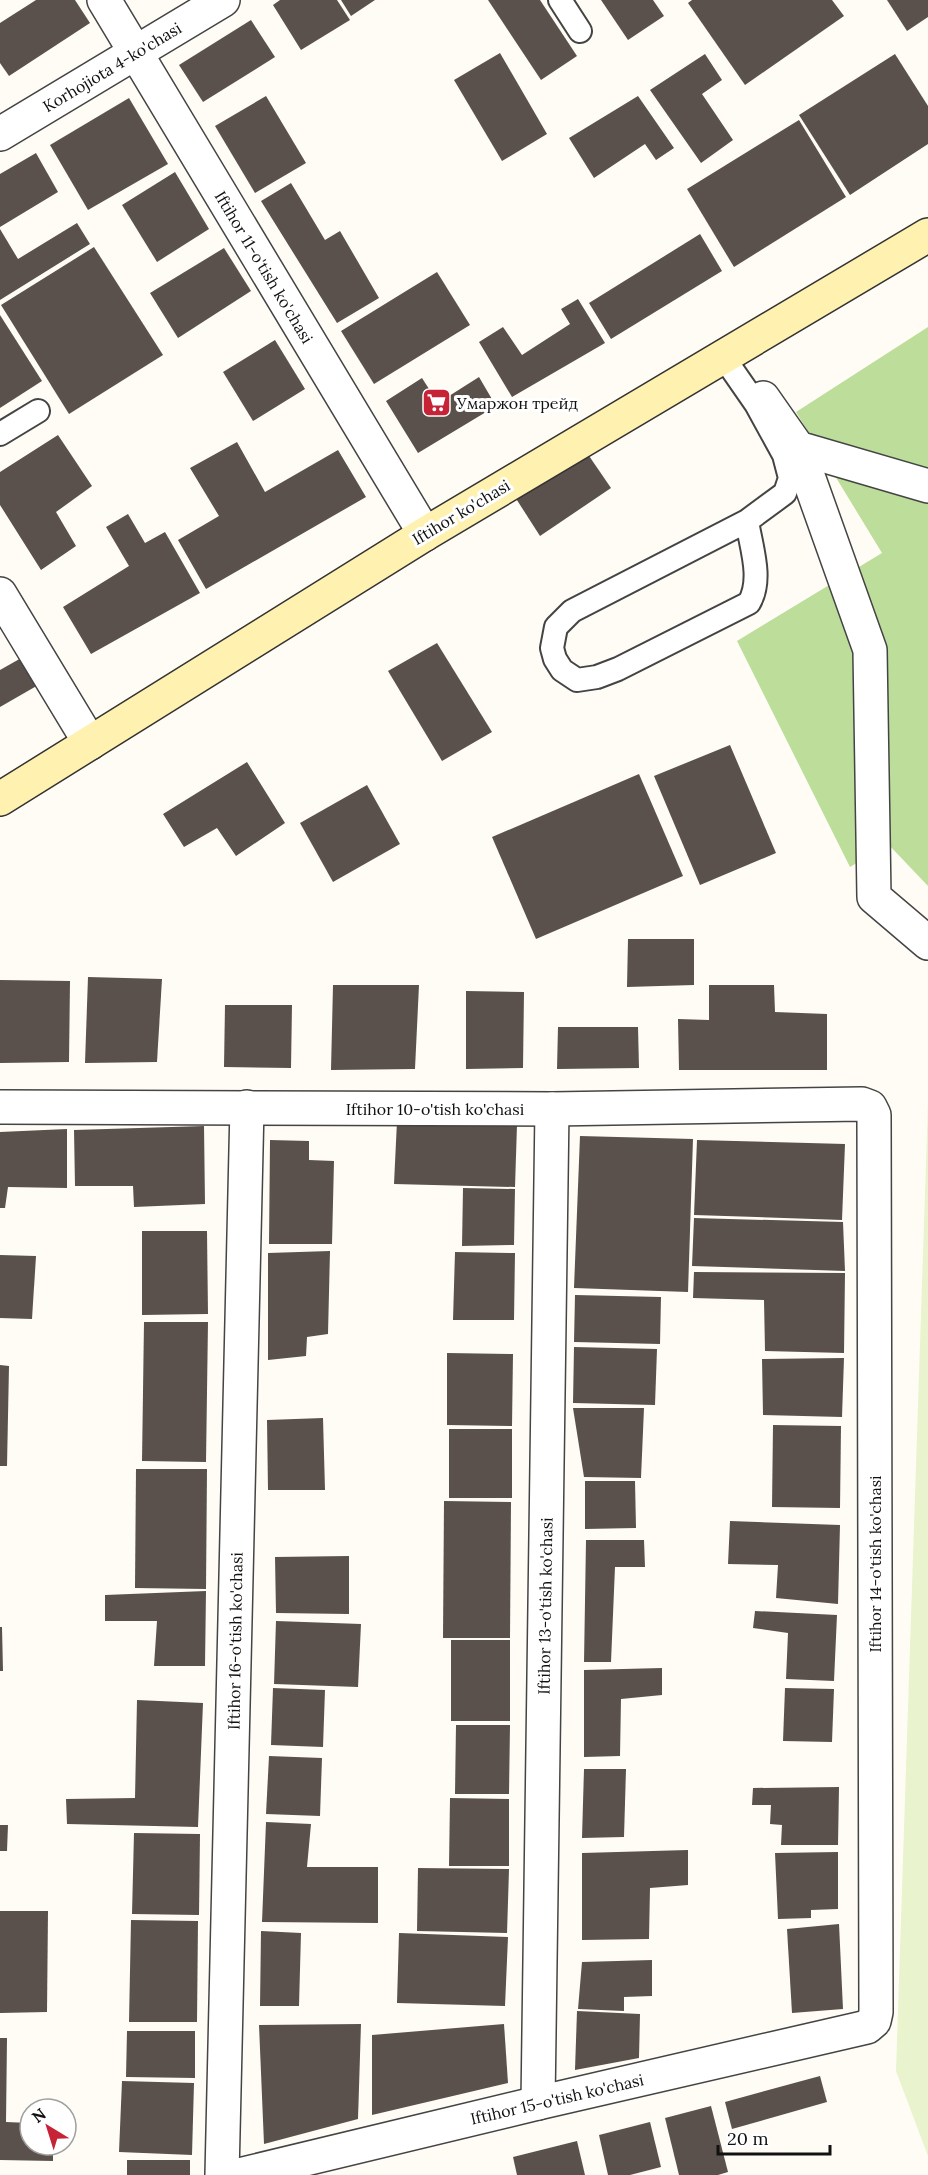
<svg xmlns="http://www.w3.org/2000/svg" width="928" height="2175" font-family="Lora,serif">
	<rect width="100%" height="100%" fill="#fffcf5"/>
	<path fill="#bddd9a" d="M928,327v559l-40,-42 -38,23 -113,-226 145,-88 -86,-141z"/>
	<path fill="#e9f3ce" d="M928,1103v1053l-32,-85z"/>
	<g fill="#5a514d">
		<path d="M36,0h39l15,23 -81,53 -9,-13v-40z"/>
		<path d="M280,0h57l13,20 -49,30 -28,-45z"/>
		<path d="M341,0h34l-24,16z"/>
		<path d="M488,0h52l37,56 -36,24z"/>
		<path d="M601,0h52l11,16 -36,24z"/>
		<path d="M692,0h140l12,16 -99,69 -57,-82z"/>
		<path d="M887,0h41v17l-21,14z"/>
		<path d="M251,20l24,37 -72,45 -24,-37z"/>
		<path d="M500,53l47,81 -45,27 -48,-81z"/>
		<path d="M705,54l17,26 -20,14 31,46 -32,23 -51,-73z"/>
		<path d="M895,54l33,52v38l-78,51 -51,-80z"/>
		<path d="M266,96l40,67 -51,30 -40,-67z"/>
		<path d="M638,96l36,52 -18,12 -11,-16 -51,34 -25,-40z"/>
		<path d="M129,98l39,66 -80,46 -38,-65z"/>
		<path d="M799,120l47,77 -112,70 -47,-78z"/>
		<path d="M36,153l22,39 -58,35v-53z"/>
		<path d="M175,172l34,57 -52,33 -35,-57z"/>
		<path d="M291,183l34,57 15,-9 39,67 -42,25 -76,-122z"/>
		<path d="M77,223l13,21 -90,56v-71l18,30z"/>
		<path d="M700,234l22,37 -111,68 -22,-36z"/>
		<path d="M94,247l69,108 -94,59 -68,-109z"/>
		<path d="M224,248l27,43 -73,47 -28,-45z"/>
		<path d="M437,272l33,53 -96,59 -33,-53z"/>
		<path d="M578,299l27,44 -93,54 -33,-55 24,-15 19,28 48,-31 -9,-15z"/>
		<path d="M0,315l42,66 -42,27z"/>
		<path d="M275,340l30,49 -52,32 -30,-49z"/>
		<path d="M479,377l17,29 -78,47 -32,-52 36,-23 16,25z"/>
		<path d="M58,435l34,51 -36,26 20,34 -35,24 -41,-65v-33z"/>
		<path d="M237,442l28,50 73,-42 28,47 -160,92 -28,-49 41,-24 -29,-48z"/>
		<path d="M585,450l26,38 -71,48 -25,-39z"/>
		<path d="M128,514l17,29 20,-11 35,61 -109,61 -28,-47 66,-41 -23,-39z"/>
		<path d="M437,643l55,89 -50,29 -54,-90z"/>
		<path d="M23,657l17,27 -40,23v-37z"/>
		<path d="M730,745l46,108 -76,32 -46,-109z"/>
		<path d="M247,762l38,61 -49,33 -19,-28 -33,19 -21,-33z"/>
		<path d="M639,774l44,102 -147,63 -44,-102z"/>
		<path d="M367,785l33,59 -67,38 -33,-59z"/>
		<path d="M628,939h66v46l-67,2z"/>
		<path d="M88,977l74,2 -5,83 -72,1z"/>
		<path d="M0,980l70,1 -1,81 -69,1z"/>
		<path d="M333,985h86l-4,84 -84,1z"/>
		<path d="M709,985h65l1,27 52,2v56h-148l-1,-51 31,1z"/>
		<path d="M466,991l58,1 -1,76 -57,1z"/>
		<path d="M225,1005h67l-1,63 -67,-1z"/>
		<path d="M558,1027h80l1,41 -82,1z"/>
		<path d="M397,1121l120,4 -2,62 -121,-3z"/>
		<path d="M204,1126l1,78 -71,3 -1,-21h-58l-1,-56z"/>
		<path d="M67,1129v59l-59,-1 -3,21h-5v-76z"/>
		<path d="M580,1136l113,3 -5,153 -114,-4z"/>
		<path d="M270,1140l39,1v19l25,1 -2,83h-63z"/>
		<path d="M697,1140l148,4 -3,76 -148,-5z"/>
		<path d="M463,1188l52,1 -1,56 -52,1z"/>
		<path d="M694,1218l149,4 2,49 -153,-5z"/>
		<path d="M142,1231h65l1,83 -66,1z"/>
		<path d="M330,1251l-2,83 -21,3 -1,19 -38,4v-107z"/>
		<path d="M455,1252l60,1 -1,67h-61z"/>
		<path d="M0,1255l36,1 -4,63 -32,-1z"/>
		<path d="M694,1272l151,1 -1,80 -79,-2 -1,-51 -71,-2z"/>
		<path d="M575,1295l86,2 -1,47 -86,-2z"/>
		<path d="M144,1322h64l-2,140 -64,-1z"/>
		<path d="M574,1347l83,2 -2,56 -82,-2z"/>
		<path d="M447,1353l66,1 -1,72 -65,-1z"/>
		<path d="M844,1358l-2,59 -79,-2 -1,-56z"/>
		<path d="M0,1365l9,1 -2,100h-7z"/>
		<path d="M573,1408h71l-3,70 -57,-1z"/>
		<path d="M323,1418l2,72h-57l-1,-70z"/>
		<path d="M773,1425l68,1 -1,82 -68,-1z"/>
		<rect x="449" y="1429" width="63" height="69"/>
		<path d="M136,1469h71l-1,120 -71,-1z"/>
		<path d="M585,1481h50l1,47 -51,1z"/>
		<path d="M444,1501l67,1 -1,136h-67z"/>
		<path d="M730,1521l110,4 -2,79 -62,-6 2,-33 -50,-1z"/>
		<path d="M586,1540h58l1,27h-30l-4,95h-27z"/>
		<path d="M349,1556v58l-73,-1 -1,-56z"/>
		<path d="M206,1591l-1,75h-51l3,-45h-52v-26z"/>
		<path d="M755,1611l82,4 -3,66 -48,-2 2,-46 -35,-5z"/>
		<path d="M276,1621l85,3 -3,63 -84,-3z"/>
		<path d="M0,1627h2l1,44h-3z"/>
		<rect x="451" y="1640" width="59" height="81"/>
		<path d="M662,1668v27l-41,4 -1,57 -36,1v-87z"/>
		<path d="M273,1688l52,2 -2,57 -52,-2z"/>
		<path d="M785,1688l49,1 -2,53 -49,-1z"/>
		<path d="M137,1700l66,3 -5,124 -131,-3 -1,-25 69,-1z"/>
		<path d="M456,1725h54l-1,69h-54z"/>
		<path d="M269,1756l53,2 -2,58 -54,-2z"/>
		<path d="M584,1769h42l-2,68 -42,1z"/>
		<path d="M839,1787l-1,58h-57l1,-20 -12,-1 1,-19h-19l1,-17z"/>
		<path d="M450,1798l59,1v67h-60z"/>
		<path d="M266,1822l45,2 -4,43h71v56l-116,-1z"/>
		<path d="M0,1825h8l-1,26h-7z"/>
		<path d="M134,1833l66,1 -1,81 -67,-1z"/>
		<path d="M688,1850v35l-38,3 -1,51 -67,1v-87z"/>
		<path d="M838,1852v57l-27,1v8l-33,1 -3,-66z"/>
		<path d="M418,1868l91,1 -2,64 -90,-2z"/>
		<path d="M0,1911h48l-1,101 -47,1z"/>
		<path d="M131,1920l67,1 -1,101h-68z"/>
		<path d="M839,1924l4,85 -51,4 -5,-84z"/>
		<path d="M261,1931l40,2 -2,73h-39z"/>
		<path d="M399,1933l109,4 -3,69 -108,-3z"/>
		<path d="M652,1960v36l-28,1v14l-46,-2 4,-47z"/>
		<path d="M577,2011l63,3 -1,44 -64,12z"/>
		<path d="M361,2024l-3,95 -94,25 -5,-119z"/>
		<path d="M504,2024l4,59 -136,32v-80z"/>
		<path d="M127,2031h68v47l-69,-1z"/>
		<path d="M0,2038h7l-1,84 24,1v22h23v16l-53,-1z"/>
		<path d="M820,2076l7,26 -95,27 -7,-27z"/>
		<path d="M122,2081l72,2 -2,72 -73,-3z"/>
		<path d="M711,2106l17,66 -10,3h-39l-14,-57z"/>
		<path d="M650,2122l11,45 -31,8h-22l-9,-40z"/>
		<path d="M577,2141l8,34h-68l-4,-18z"/>
		<rect x="127" y="2160" width="63" height="15"/>
	</g>
	<g fill="none" stroke-linecap="round" stroke-linejoin="round">
		<defs>
			<g id="lane">
				<path d="M560,0l20,31"/>
				<path d="M722,355l34,49 28,51 6,23 -5,15 -38,28 -175,90 -16,16 -4,21 3,11 7,11 15,10 20,-3 21,-8 131,-66c14,-24 2,-56 -2,-82"/>
				<path d="M0,434l38,-23"/>
			</g>
			<g id="street">
				<path d="M104,0l321,534"/>
				<path d="M0,134l223,-134"/>
				<path d="M763,398l35,50 130,38"/>
				<path d="M798,448l72,202 4,247 54,46"/>
				<path d="M0,594l90,149"/>
				<path d="M0,1107l552,2 310,-5 8,3 4,8 2,897 -2,9 -7,6 -329,76 -299,72"/>
				<path d="M538,2103l14,-994"/>
				<path d="M222,2175l25,-1068"/>
			</g>
			<path id="secondary" d="M0,799l425,-265 503,-299"/>
		</defs>
		<use href="#lane" stroke="#444" stroke-width="26"/>
		<use href="#street" stroke="#444" stroke-width="36"/>
		<use href="#secondary" stroke="#333" stroke-width="36"/>
		<use href="#lane" stroke="#fff" stroke-width="22"/>
		<use href="#street" stroke="#fff" stroke-width="33"/>
		<use href="#secondary" stroke="#fff1b0" stroke-width="33"/>
	</g>
	<defs>
		<symbol id="supermarket-square" viewBox="-11 -11 22 22"><rect x="-9" y="-9" width="18" height="18" rx="4" fill="#c72336" stroke="#fff"/><path d="M-6-5.5h2.5l.6 2H6L4.5 2H-2.5L-4.4-4H-6ZM-1.5 3.2a1.3 1.3 0 1 0 .1 0ZM3 3.2a1.3 1.3 0 1 0 .1 0Z" fill="#fff"/></symbol>
	</defs>
	<g fill-rule="evenodd">
		<use href="#supermarket-square" x="420" y="386" width="33" height="33"/>
	</g>
	<g text-anchor="middle" stroke-width="6" stroke-linejoin="round" paint-order="stroke">
		<g font-size="16" fill="#111" stroke="#fff">
			<text transform="translate(112 67) rotate(-31)" y="6">Korhojiota 4-ko'chasi</text>
			<text transform="translate(264 267) rotate(59)" y="6">Iftihor 11-o'tish ko'chasi</text>
			<text transform="translate(461 512) rotate(-31)" y="6">Iftihor ko'chasi</text>
			<text x="435" y="1115">Iftihor 10-o'tish ko'chasi</text>
			<text transform="translate(875 1564) rotate(-90)" y="6">Iftihor 14-o'tish ko'chasi</text>
			<text transform="translate(545 1606) rotate(-89)" y="6">Iftihor 13-o'tish ko'chasi</text>
			<text transform="translate(235 1641) rotate(-89)" y="6">Iftihor 16-o'tish ko'chasi</text>
			<text transform="translate(557 2099) rotate(-13)" y="6">Iftihor 15-o'tish ko'chasi</text>
		</g>
		<g font-size="16" fill="#111" stroke="#fff" text-anchor="start">
			<text x="457" y="409">Умаржон трейд</text>
		</g>
	</g>
	<g transform="translate(48 2127) rotate(322)"><circle r="28" fill="#ffffff" stroke="#a0a0a0" stroke-width="1.5"/>
	<path d="M0-4.5L10 22L0 15L-10 22Z" fill="#c72336"/>
	<text y="-9" font-size="16" font-weight="bold" text-anchor="middle" fill="#111111">N</text>
	</g>
	<path d="M718 2145v9h112v-9" fill="none" stroke="#111111" stroke-width="3"/>
	<text x="727" y="2145" font-size="18" fill="#111111" stroke="#ffffff" stroke-width="4.5" paint-order="stroke">20 m</text>
</svg>
